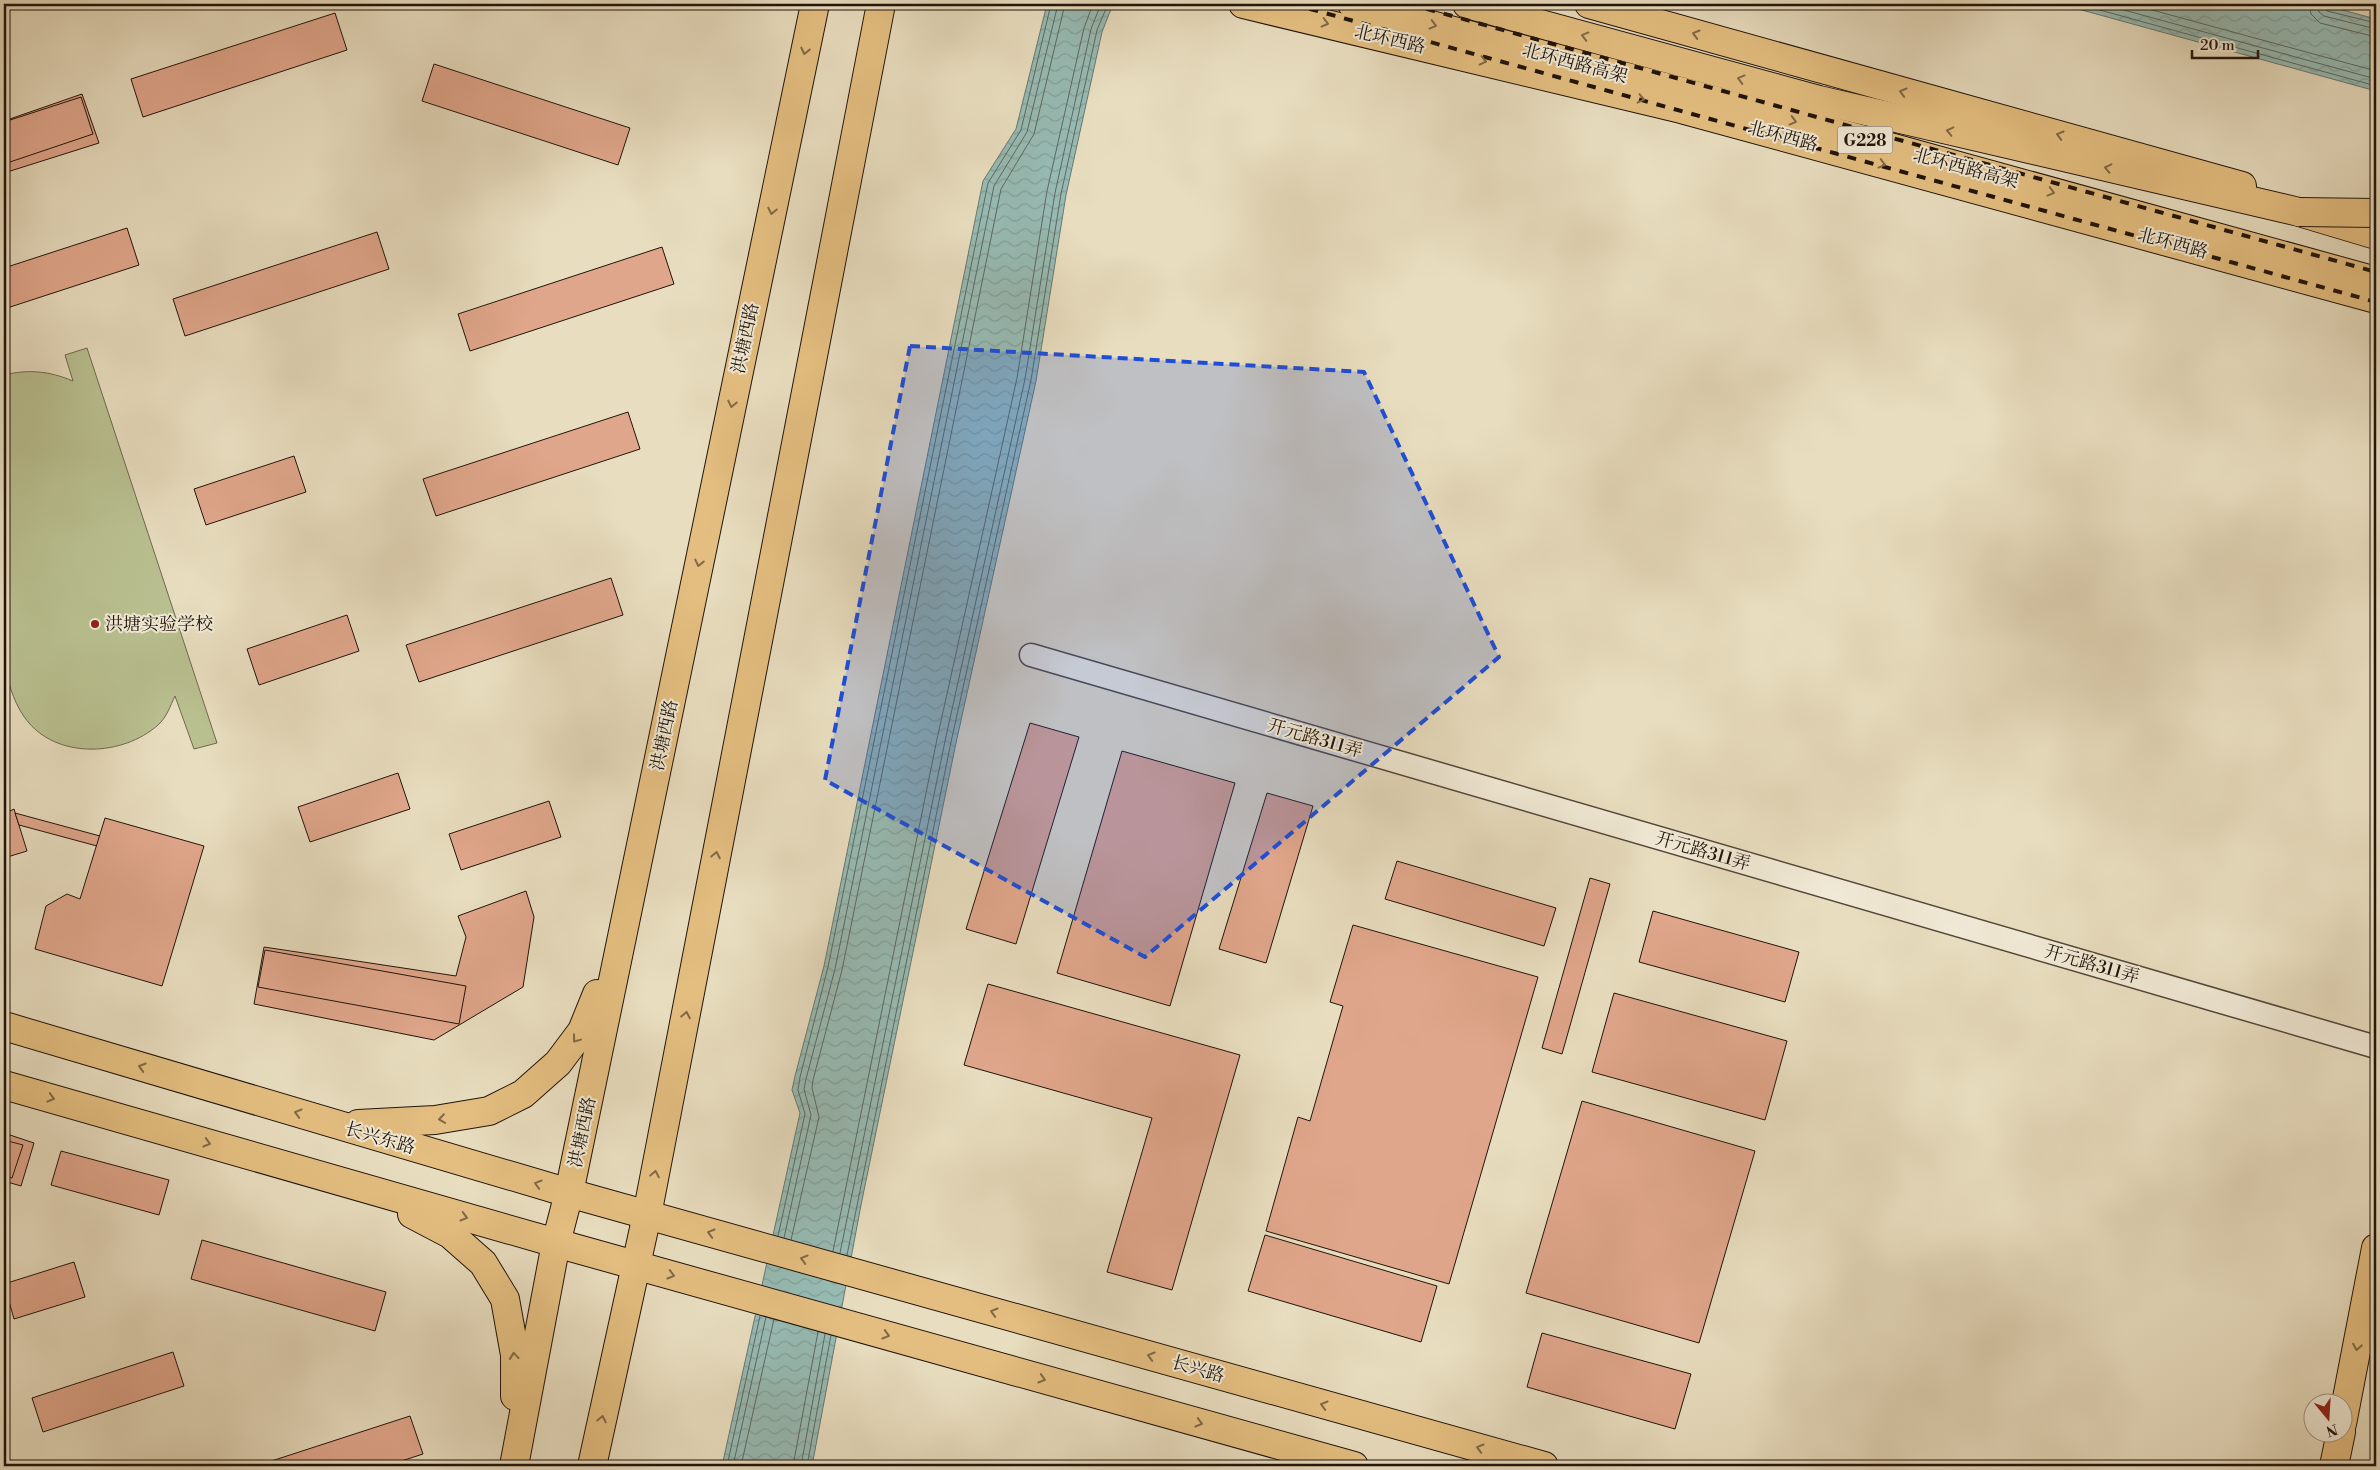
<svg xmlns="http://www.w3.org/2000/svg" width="2380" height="1470" font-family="'Libre Bodoni','Noto Serif SC',serif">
	<defs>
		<pattern id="water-waves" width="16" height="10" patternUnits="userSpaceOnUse" patternTransform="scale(1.25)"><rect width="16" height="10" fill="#97bbb4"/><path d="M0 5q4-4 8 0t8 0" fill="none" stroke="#82a099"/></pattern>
	</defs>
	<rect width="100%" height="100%" fill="#e8ddbf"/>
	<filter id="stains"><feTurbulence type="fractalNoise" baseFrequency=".004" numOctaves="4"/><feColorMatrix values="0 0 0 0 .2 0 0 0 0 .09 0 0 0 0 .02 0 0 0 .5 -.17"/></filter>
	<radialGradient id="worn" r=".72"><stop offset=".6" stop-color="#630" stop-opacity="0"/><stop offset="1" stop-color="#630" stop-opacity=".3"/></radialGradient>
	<path fill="#b9c090" stroke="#6c6a4e" d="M87,348l130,395 -23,6 -19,-53c-5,10 -8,21 -17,29 -35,31 -98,34 -129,-2 -14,-16 -19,-36 -25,-56v-292c25,-6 45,-4 69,6l-8,-26z"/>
	<g fill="url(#water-waves)" stroke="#677870">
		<path d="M1047,4h66l-11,28 -36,163 -30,186 -80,362 -95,462 -49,261h-90l78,-353 -8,-23 3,-14 29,-110 159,-785 33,-52z"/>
		<path d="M2060,4h260l56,15v72z"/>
	</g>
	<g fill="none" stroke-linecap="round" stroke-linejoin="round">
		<g stroke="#5c6860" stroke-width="1">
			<path d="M2078,4l298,82"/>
			<path d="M2102,4l274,75"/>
			<path d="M2130,4l246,67"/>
			<path d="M2309,4l2,10 9,9 56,14"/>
			<path d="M2317,4l2,8 5,4 52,13"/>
			<path d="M2323,4l4,7 49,12"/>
			<path d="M778,1236l27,-122 -7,-24 2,-13 28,-110 160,-784 33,-53 30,-126"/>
			<path d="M784,1238l27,-123 -7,-26 2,-10 29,-110 159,-783 33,-54 31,-128"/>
			<path d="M791,1240l28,-123 -7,-29 1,-8 29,-110 159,-781 33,-55 31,-130"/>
			<path d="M833,1251l104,-512 80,-361 30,-187 37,-163 9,-24"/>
			<path d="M840,1253l105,-512 80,-362 30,-186 36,-164 10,-25"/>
			<path d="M847,1255l104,-513 80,-362 30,-186 36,-164 11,-26"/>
			<path d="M727,1466l33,-150"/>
			<path d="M733,1466l33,-149"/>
			<path d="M741,1466l33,-147"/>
			<path d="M793,1466l25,-134"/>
			<path d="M801,1466l24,-132"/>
			<path d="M807,1466l24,-131"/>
		</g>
	</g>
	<g fill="#e0a68b" stroke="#20140b">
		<path d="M335,13l12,37 -204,67 -12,-38z"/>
		<path d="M434,64l196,64 -12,37 -196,-64z"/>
		<path d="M82,94l17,49 -95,30v-52z"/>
		<path d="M81,97l12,37 -89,30v-42z"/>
		<path d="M127,228l12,37 -135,44v-41z"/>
		<path d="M377,232l12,37 -204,67 -12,-37z"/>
		<path d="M662,247l12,37 -204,67 -12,-37z"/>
		<path d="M628,412l12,37 -204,67 -13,-37z"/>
		<path d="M294,456l12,36 -100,33 -12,-36z"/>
		<path d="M611,578l12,37 -204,67 -13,-37z"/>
		<path d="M347,615l12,36 -100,34 -12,-36z"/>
		<path d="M1030,723l49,14 -63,207 -50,-15z"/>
		<path d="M1122,751l113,32 -65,223 -113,-33z"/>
		<path d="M398,773l12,36 -100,33 -12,-35z"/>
		<path d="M4,792l6,19 4,-2 13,42 -23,7z"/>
		<path d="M1267,793l46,13 -47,157 -47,-14z"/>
		<path d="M549,801l12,36 -100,33 -12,-36z"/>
		<path d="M15,813l85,23 -3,10 -78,-21z"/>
		<path d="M105,818l99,28 -42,140 -127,-37 11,-43 21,-12 13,5z"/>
		<path d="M1397,861l159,47 -12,38 -159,-47z"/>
		<path d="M1590,878l20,6 -48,170 -20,-6z"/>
		<path d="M526,891l8,26 -11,70 -89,53 -180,-36 10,-57 192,29 10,-39 -8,-21z"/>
		<path d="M1653,911l146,41 -14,50 -146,-40z"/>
		<path d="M1353,925l185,52 -89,307 -183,-53 32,-114 12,4 33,-115 -13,-4z"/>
		<path d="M265,950l201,36 -7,38 -201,-37z"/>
		<path d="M988,984l252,71 -68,235 -65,-18 45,-154 -188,-53z"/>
		<path d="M1614,993l173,48 -22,79 -173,-48z"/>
		<path d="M1582,1101l173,50 -56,192 -173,-50z"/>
		<path d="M4,1133l30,10 -13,43 -17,-5z"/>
		<path d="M4,1140l19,5 -11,33 -8,-3z"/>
		<path d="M61,1151l108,29 -10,35 -108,-30z"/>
		<path d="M1265,1235l172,51 -16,56 -173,-51z"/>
		<path d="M202,1240l184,52 -11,39 -184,-52z"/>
		<path d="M74,1262l11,35 -71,22 -10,-35z"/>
		<path d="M1542,1333l149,41 -16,55 -148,-42z"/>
		<path d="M173,1352l11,34 -141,46 -11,-34z"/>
		<path d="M410,1416l13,38 -37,12h-130z"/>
	</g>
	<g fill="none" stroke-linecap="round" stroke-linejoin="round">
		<defs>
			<path id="minor" d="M1031,655l1345,392"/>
			<g id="major">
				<path d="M1243,4l438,105 695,190"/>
				<path d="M1589,4l653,182"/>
				<path d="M4,1026l565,167 975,273"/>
				<path d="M4,1085l552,158 798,223"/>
				<path d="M358,1124l77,-4 54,-9 34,-17 35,-31 24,-32 15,-37"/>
				<path d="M412,1214l38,20 33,29 22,36 10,56v41"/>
				<path d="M2342,1424l34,-176"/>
				<path d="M514,1466l42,-223 13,-50 246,-1189"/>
				<path d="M592,1466l55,-251 234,-1211"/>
				<path d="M2334,1466l7,-34"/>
			</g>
			<g id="highway">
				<path d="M1352,4l509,135 515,142"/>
				<path d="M1467,4l352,96 480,112 77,23"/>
			</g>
		</defs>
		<use href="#minor" stroke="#524638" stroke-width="25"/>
		<use href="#major" stroke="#20140b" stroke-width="30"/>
		<use href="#highway" stroke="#20140b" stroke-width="30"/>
		<use href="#minor" stroke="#f0e9d5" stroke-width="22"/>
		<use href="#major" stroke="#e4be80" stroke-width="28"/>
		<use href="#highway" stroke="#e4be80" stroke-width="28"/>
		<g stroke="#20140b" stroke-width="4" stroke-dasharray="9 9" stroke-linecap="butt">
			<path d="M1292,4l1084,298"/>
			<path d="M1409,4l967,268"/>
		</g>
		<defs>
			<path id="highway-bridge" d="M2299,212l77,1"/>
		</defs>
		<use href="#highway-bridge" stroke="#20140b" stroke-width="30" stroke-linecap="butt"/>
		<use href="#highway-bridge" stroke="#e4be80" stroke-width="28"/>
	</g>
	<defs><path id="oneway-chevron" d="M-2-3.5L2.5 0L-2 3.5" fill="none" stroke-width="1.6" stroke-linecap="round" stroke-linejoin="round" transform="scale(1.25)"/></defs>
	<g stroke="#826946">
		<use href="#oneway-chevron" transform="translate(1325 23) rotate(14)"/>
		<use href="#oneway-chevron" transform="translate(1433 25) rotate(15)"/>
		<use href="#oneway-chevron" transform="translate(1696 34) rotate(-164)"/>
		<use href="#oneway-chevron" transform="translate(1585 36) rotate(-165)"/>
		<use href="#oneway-chevron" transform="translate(805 51) rotate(102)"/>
		<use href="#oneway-chevron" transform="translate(1483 61) rotate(13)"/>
		<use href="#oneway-chevron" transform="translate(1741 79) rotate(-165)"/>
		<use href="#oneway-chevron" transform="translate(1903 92) rotate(-164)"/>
		<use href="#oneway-chevron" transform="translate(1641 99) rotate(13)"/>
		<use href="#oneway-chevron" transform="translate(1793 121) rotate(15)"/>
		<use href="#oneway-chevron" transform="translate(1950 131) rotate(-167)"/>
		<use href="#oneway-chevron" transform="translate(2060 135) rotate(-164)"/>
		<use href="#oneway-chevron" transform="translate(1882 164) rotate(15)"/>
		<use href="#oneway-chevron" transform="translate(2108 168) rotate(-167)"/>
		<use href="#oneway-chevron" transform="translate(2051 192) rotate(15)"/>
		<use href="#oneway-chevron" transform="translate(772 211) rotate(102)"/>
		<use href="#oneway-chevron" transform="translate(732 404) rotate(102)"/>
		<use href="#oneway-chevron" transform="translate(699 563) rotate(102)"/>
		<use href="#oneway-chevron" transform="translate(716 855) rotate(-79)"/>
		<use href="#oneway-chevron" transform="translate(686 1015) rotate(-79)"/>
		<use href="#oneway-chevron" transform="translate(576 1039) rotate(127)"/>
		<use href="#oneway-chevron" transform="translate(142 1067) rotate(-164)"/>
		<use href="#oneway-chevron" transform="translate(51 1098) rotate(16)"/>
		<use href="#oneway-chevron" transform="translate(298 1113) rotate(-164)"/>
		<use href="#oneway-chevron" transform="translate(442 1119) rotate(172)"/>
		<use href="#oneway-chevron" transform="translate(207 1143) rotate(16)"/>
		<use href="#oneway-chevron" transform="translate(655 1174) rotate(-79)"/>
		<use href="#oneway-chevron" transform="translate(538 1184) rotate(-164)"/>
		<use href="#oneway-chevron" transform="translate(464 1217) rotate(16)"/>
		<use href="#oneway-chevron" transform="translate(711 1233) rotate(-164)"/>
		<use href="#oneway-chevron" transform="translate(804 1259) rotate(-164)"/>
		<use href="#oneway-chevron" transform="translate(671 1275) rotate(16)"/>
		<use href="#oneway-chevron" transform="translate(994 1312) rotate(-164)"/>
		<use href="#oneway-chevron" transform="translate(886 1335) rotate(16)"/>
		<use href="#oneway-chevron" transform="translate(2357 1347) rotate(101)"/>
		<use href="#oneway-chevron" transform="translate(514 1356) rotate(-95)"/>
		<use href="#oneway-chevron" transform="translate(1151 1356) rotate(-164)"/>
		<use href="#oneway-chevron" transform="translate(1042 1379) rotate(16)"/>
		<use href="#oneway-chevron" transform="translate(1324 1405) rotate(-164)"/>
		<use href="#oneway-chevron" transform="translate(602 1419) rotate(-78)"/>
		<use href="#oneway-chevron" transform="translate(1199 1423) rotate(16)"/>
		<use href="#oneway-chevron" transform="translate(1480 1448) rotate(-164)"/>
	</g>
	<path fill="#1d4ed8" fill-opacity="0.2" stroke="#1d4ed8" stroke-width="4" stroke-dasharray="10 6" stroke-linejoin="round" d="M910,346l454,26 135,285 -354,300 -320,-177z"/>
	<circle fill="#8f2418" stroke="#f0e9d5" stroke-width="2" cx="95" cy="624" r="5"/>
	<g text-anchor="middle" stroke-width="4" stroke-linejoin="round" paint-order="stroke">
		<rect fill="#f0e9d5" stroke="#5e5448" stroke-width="1" x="1837.5" y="126.5" width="55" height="27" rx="4"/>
		<g font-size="16" font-weight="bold" fill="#20140b">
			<text x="1865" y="146">G228</text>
		</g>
		<g font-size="18" fill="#20140b" stroke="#f0e9d5">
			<text transform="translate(1390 39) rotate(13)" y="6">北环西路</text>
			<text transform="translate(1575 63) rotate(15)" y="6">北环西路高架</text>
			<text transform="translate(1783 136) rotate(15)" y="6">北环西路</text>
			<text transform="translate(1966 168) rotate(15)" y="6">北环西路高架</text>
			<text transform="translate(2173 243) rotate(15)" y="6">北环西路</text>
			<text transform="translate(745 338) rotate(-78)" y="6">洪塘西路</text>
			<text transform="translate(664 735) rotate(-78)" y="6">洪塘西路</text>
			<text transform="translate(1315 738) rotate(16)" y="6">开元路311弄</text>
			<text transform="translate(1703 851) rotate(16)" y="6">开元路311弄</text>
			<text transform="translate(2092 964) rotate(16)" y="6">开元路311弄</text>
			<text transform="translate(582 1132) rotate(-78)" y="6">洪塘西路</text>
			<text transform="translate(380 1138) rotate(16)" y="6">长兴东路</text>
			<text transform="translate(1198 1369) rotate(16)" y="6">长兴路</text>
		</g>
		<g font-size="18" fill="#20140b" stroke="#f0e9d5" text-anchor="start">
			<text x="105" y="630">洪塘实验学校</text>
		</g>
	</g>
	<rect width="2380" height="1470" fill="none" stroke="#e8ddbf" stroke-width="20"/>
	<rect x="5" y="5" width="2370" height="1460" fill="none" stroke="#20140b" stroke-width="2.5"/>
	<rect x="10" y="10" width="2360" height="1450" fill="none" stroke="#20140b"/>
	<g transform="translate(2328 1418) rotate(162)"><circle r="24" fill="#f0e9d5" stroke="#9d9484"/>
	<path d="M0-4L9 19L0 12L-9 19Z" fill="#8f2418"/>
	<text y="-8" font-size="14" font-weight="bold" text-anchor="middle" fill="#20140b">N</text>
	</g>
	<path d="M2192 50v8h66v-8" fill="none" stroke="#20140b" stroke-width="2.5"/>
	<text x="2200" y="50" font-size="15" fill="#20140b" stroke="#f0e9d5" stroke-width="4" paint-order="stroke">20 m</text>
	<rect width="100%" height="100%" filter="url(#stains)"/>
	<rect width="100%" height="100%" fill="url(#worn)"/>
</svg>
